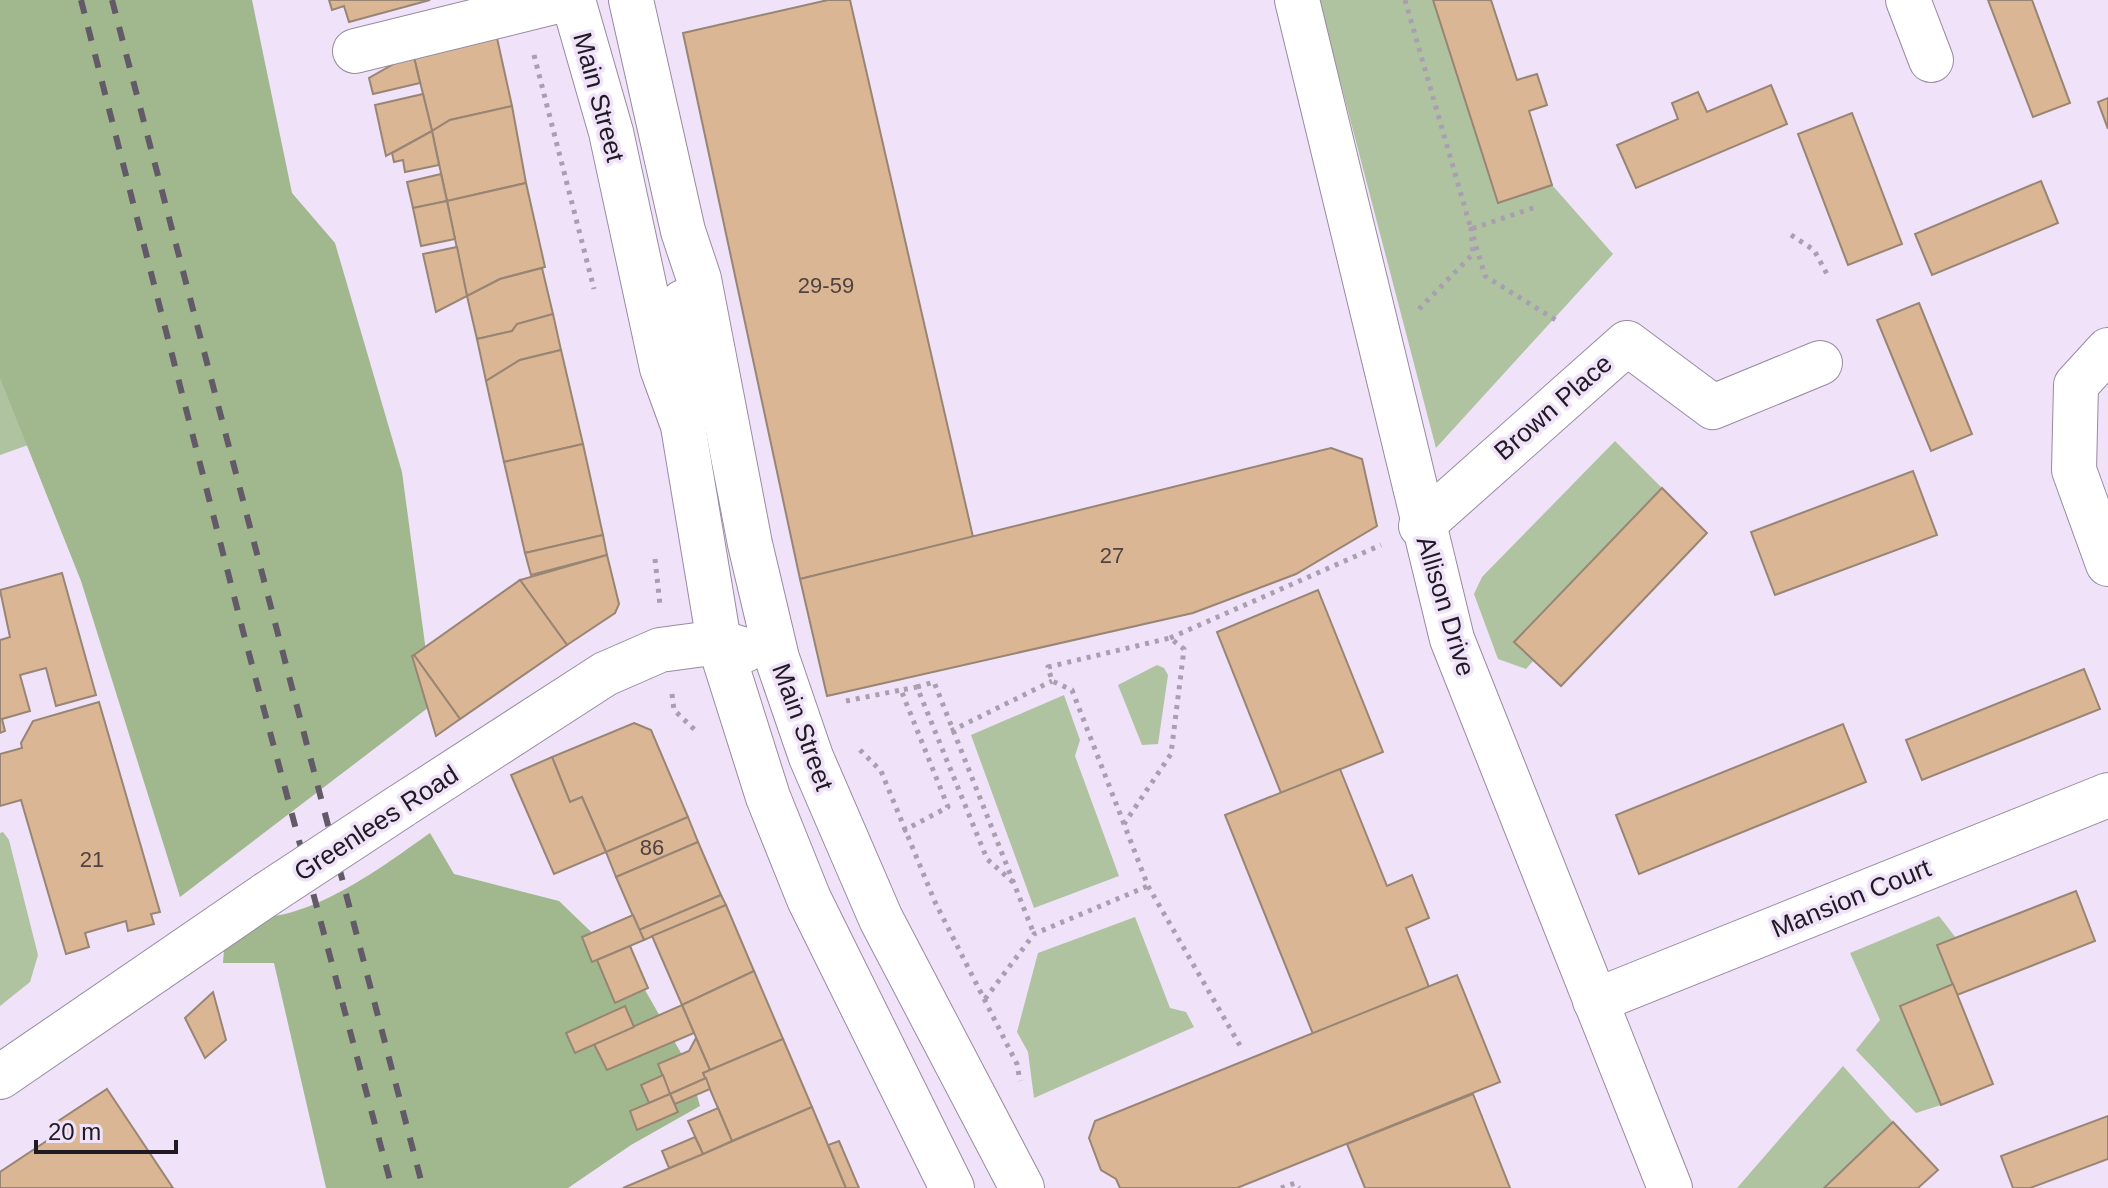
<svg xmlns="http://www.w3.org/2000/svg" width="2108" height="1188" font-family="Helvetica,sans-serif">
	<rect width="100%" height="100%" fill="#f0e2f9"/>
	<g fill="#afc3a0">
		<path d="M1319,0h114l65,203 54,-18 61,69 -177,194z"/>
		<path d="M0,295l34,148 -34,12z"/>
		<path d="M1615,441l47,47 -147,153 19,19 -8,9 -28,-10 -24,-65 8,-17z"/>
		<path d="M1157,665l7,3 4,7 -10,69 -16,1 -24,-60z"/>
		<path d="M1064,695l16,45 -5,16 44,120 -85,32 -63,-173z"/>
		<path d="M3,832l6,8 29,115 -8,27 -30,24v-173z"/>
		<path d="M1939,916l17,22 -18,8 15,38 -52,22 40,99 -25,8 -60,-63 24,-30 -30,-67z"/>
		<path d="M1135,917l35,91 16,4 8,15 -160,71 -6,-46 -11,-20 21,-79z"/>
		<path d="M1843,1066l50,56 -69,66h-87z"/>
	</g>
	<g fill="#a1b88f">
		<path d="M0,0h252l40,193 43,50 67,229 31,232 -253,193 -99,-316 -81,-203z"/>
		<path d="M430,833l24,41 105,27 78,75 52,91 11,39 -69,39 -63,43h-242l-52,-225h-51l2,-26 22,-19c64,3 132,-49 183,-85z"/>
	</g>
	<g fill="#dbb695" stroke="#988574" stroke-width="2">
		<path d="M329,0h101l-81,22 -5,-16 -12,4z"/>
		<path d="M828,0h22l123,537 -173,42 -117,-546z"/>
		<path d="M1433,0h58l26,80 20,-6 10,31 -18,6 23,74 -54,18z"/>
		<path d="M1988,0h44l38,103 -37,14z"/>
		<path d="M495,29l17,77 -62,14 -18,11 -19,-78z"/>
		<path d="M413,53l7,30 -47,11 -4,-16z"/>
		<path d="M1771,85l16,39 -151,64 -19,-43 61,-26 -6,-16 26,-11 9,20z"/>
		<path d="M423,94l9,37 -46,25 -11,-51z"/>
		<path d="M2108,98v31l-10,-27z"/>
		<path d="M512,106l14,77 -79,18 -15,-70 18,-11z"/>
		<path d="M1852,113l50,131 -54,21 -50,-131z"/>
		<path d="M432,131l7,34 -34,7 -2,-12 -9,2 -2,-9z"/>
		<path d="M441,174l6,27 -34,7 -6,-26z"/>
		<path d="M2041,181l17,42 -126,52 -17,-41z"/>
		<path d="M526,183l19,84 -45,12 -33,17 -20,-95z"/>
		<path d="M447,201l8,38 -34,7 -8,-38z"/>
		<path d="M457,247l10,49 -31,16 -13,-58z"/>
		<path d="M542,268l11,46 -36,10 -5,7 -35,8 -10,-43 33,-17z"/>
		<path d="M1919,303l53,131 -41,17 -54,-131z"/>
		<path d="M553,314l8,36 -41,10 -34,21 -9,-42 35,-8 5,-7z"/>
		<path d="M561,350l22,94 -79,18 -18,-81 34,-21z"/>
		<path d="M583,444l20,91 -78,18 -21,-91z"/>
		<path d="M1331,448l31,11 15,67 -81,48 -103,39 -366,83 -27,-117z"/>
		<path d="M1913,471l24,64 -162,60 -24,-63z"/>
		<path d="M1662,488l45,45 -146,153 -47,-44z"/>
		<path d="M603,535l4,20 -76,20 -6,-22z"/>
		<path d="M607,555l12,49 -4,9 -48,32 -47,-65z"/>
		<path d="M62,573l34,122 -40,11 -10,-38 -26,7 10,36 -28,8 3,12 -5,2v-93l10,-3 -10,-47z"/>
		<path d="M520,580l47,65 -107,74 -46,-64z"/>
		<path d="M1318,590l65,162 -102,41 -64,-161z"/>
		<path d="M414,655l46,64 -24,17 -24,-80z"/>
		<path d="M2084,669l16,40 -178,71 -16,-40z"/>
		<path d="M99,702l61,210 -9,2 3,10 -26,7 -2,-10 -41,12 4,14 -23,7 -45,-154 -21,6v-52l22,-6 -1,-5 12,-22z"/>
		<path d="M634,723l17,7 37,87 -82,35 -24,-55 -12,5 -18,-45z"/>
		<path d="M1843,724l23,58 -227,92 -23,-59z"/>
		<path d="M552,757l18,45 12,-5 24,55 -52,22 -43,-99z"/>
		<path d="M1340,769l47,117 25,-11 17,43 -23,10 23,59 -116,47 -88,-219z"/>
		<path d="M688,817l10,25 -82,35 -10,-25z"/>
		<path d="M698,842l23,53 -82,35 -23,-53z"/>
		<path d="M2076,891l19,50 -138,54 -20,-50z"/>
		<path d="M721,895l5,10 -82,35 -5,-10z"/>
		<path d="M726,905l28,66 -72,34 -30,-69z"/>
		<path d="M633,915l11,25 -52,22 -10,-25z"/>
		<path d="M630,946l18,42 -33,15 -18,-43z"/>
		<path d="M754,971l29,68 -73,31 -28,-65z"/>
		<path d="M1457,975l43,107 -263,106h-117l-4,-9 -15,-9 -12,-32 6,-17z"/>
		<path d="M1953,984l40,100 -52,21 -41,-99z"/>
		<path d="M213,992l13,48 -21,18 -20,-40z"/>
		<path d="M682,1005l12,28 -87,37 -13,-26z"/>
		<path d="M625,1006l9,21 -59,26 -9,-20z"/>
		<path d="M696,1038l14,32 -7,3 3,5 -36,16 -12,-30 31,-13z"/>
		<path d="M783,1039l29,68 -80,34 -29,-68z"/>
		<path d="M663,1075l7,19 -21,9 -8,-18z"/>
		<path d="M706,1078l4,11 -35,15 -5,-10z"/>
		<path d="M107,1089l66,99h-173v-16l57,-38 -5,-9z"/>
		<path d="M670,1094l8,18 -41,18 -7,-19z"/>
		<path d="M1473,1094l37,94h-145l-18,-44z"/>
		<path d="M812,1107l34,81h-223l80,-34z"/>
		<path d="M718,1108l14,33 -29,13 -15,-33z"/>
		<path d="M2108,1116v43l-78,29h-17l-12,-32z"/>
		<path d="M1893,1122l45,48 -20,18h-94z"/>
		<path d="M695,1137l8,17 -34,14 -7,-17z"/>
		<path d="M839,1141l20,47h-13l-18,-43z"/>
	</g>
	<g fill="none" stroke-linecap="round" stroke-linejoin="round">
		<defs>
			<g id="minor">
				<path d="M573,0l38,132 51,236 19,52"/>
				<path d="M1297,0l155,639 218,549"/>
				<path d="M1908,0l23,60"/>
				<path d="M355,51l207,-51"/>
				<path d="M2108,350l-32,35 -2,85 34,94"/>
				<path d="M1421,526l206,-183 86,64 107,-44"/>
				<path d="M1595,1001l513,-206"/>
			</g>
			<g id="major">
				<path d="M631,0l52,231 16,48 51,265 27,114 34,99 70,162 141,269"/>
				<path d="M683,302v124l36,216 49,155 41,102 143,289"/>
				<path d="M401,806l204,-132 55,-24 59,-8 26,8"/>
				<path d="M0,1077l267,-183"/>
			</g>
		</defs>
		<use href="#minor" stroke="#978ba0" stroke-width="46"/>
		<use href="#major" stroke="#978ba0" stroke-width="46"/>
		<g stroke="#aa9fb1" stroke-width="5" stroke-dasharray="4 6" stroke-linecap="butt">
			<path d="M1405,0l66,229 68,-23"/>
			<path d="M534,55l60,234"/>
			<path d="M1791,235l23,15 14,26"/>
			<path d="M1419,309l54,-55 -2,-25 14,47 74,46"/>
			<path d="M655,559l5,46"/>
			<path d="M1170,638l211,-93"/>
			<path d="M917,687l17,-5 100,252"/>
			<path d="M672,694l2,16 22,21"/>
			<path d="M846,701l55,-11"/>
			<path d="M951,731l101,-50"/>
			<path d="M860,750l21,21 54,131 82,162 3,17"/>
			<path d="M1124,824l-52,-134 -20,-9 -4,-14 122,-29 14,11 -13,105 -47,70 24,62 94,163"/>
			<path d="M903,831l45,-24 -47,-117 16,-3 70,172 28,25"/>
			<path d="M985,999l49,-65 114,-48"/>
			<path d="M1281,1188l14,-5 4,5"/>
		</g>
		<use href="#minor" stroke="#fff" stroke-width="44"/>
		<use href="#major" stroke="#fff" stroke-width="44"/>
		<g stroke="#625a67" stroke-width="6" stroke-dasharray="14 14" stroke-linecap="butt">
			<path d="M81,0l163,635 148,553"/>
			<path d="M112,0l311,1188"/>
		</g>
		<defs>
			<path id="major-bridge" d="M267,894l134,-88"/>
		</defs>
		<use href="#major-bridge" stroke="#978ba0" stroke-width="46" stroke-linecap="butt"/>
		<use href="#major-bridge" stroke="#fff" stroke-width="44"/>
	</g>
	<g text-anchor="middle" stroke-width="7" stroke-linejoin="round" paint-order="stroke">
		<g font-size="22" fill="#4f4240">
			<text x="826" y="293">29-59</text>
			<text x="1112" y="563">27</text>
			<text x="652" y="855">86</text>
			<text x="92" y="867">21</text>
		</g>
		<g font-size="26" fill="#201b23" stroke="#f0e2f9">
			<text transform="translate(599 97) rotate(75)" y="9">Main Street</text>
			<text transform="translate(1553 407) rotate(-41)" y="9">Brown Place</text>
			<text transform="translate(1446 606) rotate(73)" y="9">Allison Drive</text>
			<text transform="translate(803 727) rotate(70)" y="9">Main Street</text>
			<text transform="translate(376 823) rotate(-33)" y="9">Greenlees Road</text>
			<text transform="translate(1851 898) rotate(-22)" y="9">Mansion Court</text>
		</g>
	</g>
	<path d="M36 1140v12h140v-12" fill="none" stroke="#201b23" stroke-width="4"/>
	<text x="48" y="1140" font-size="24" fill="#201b23" stroke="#f0e2f9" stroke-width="6" paint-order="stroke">20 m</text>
</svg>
